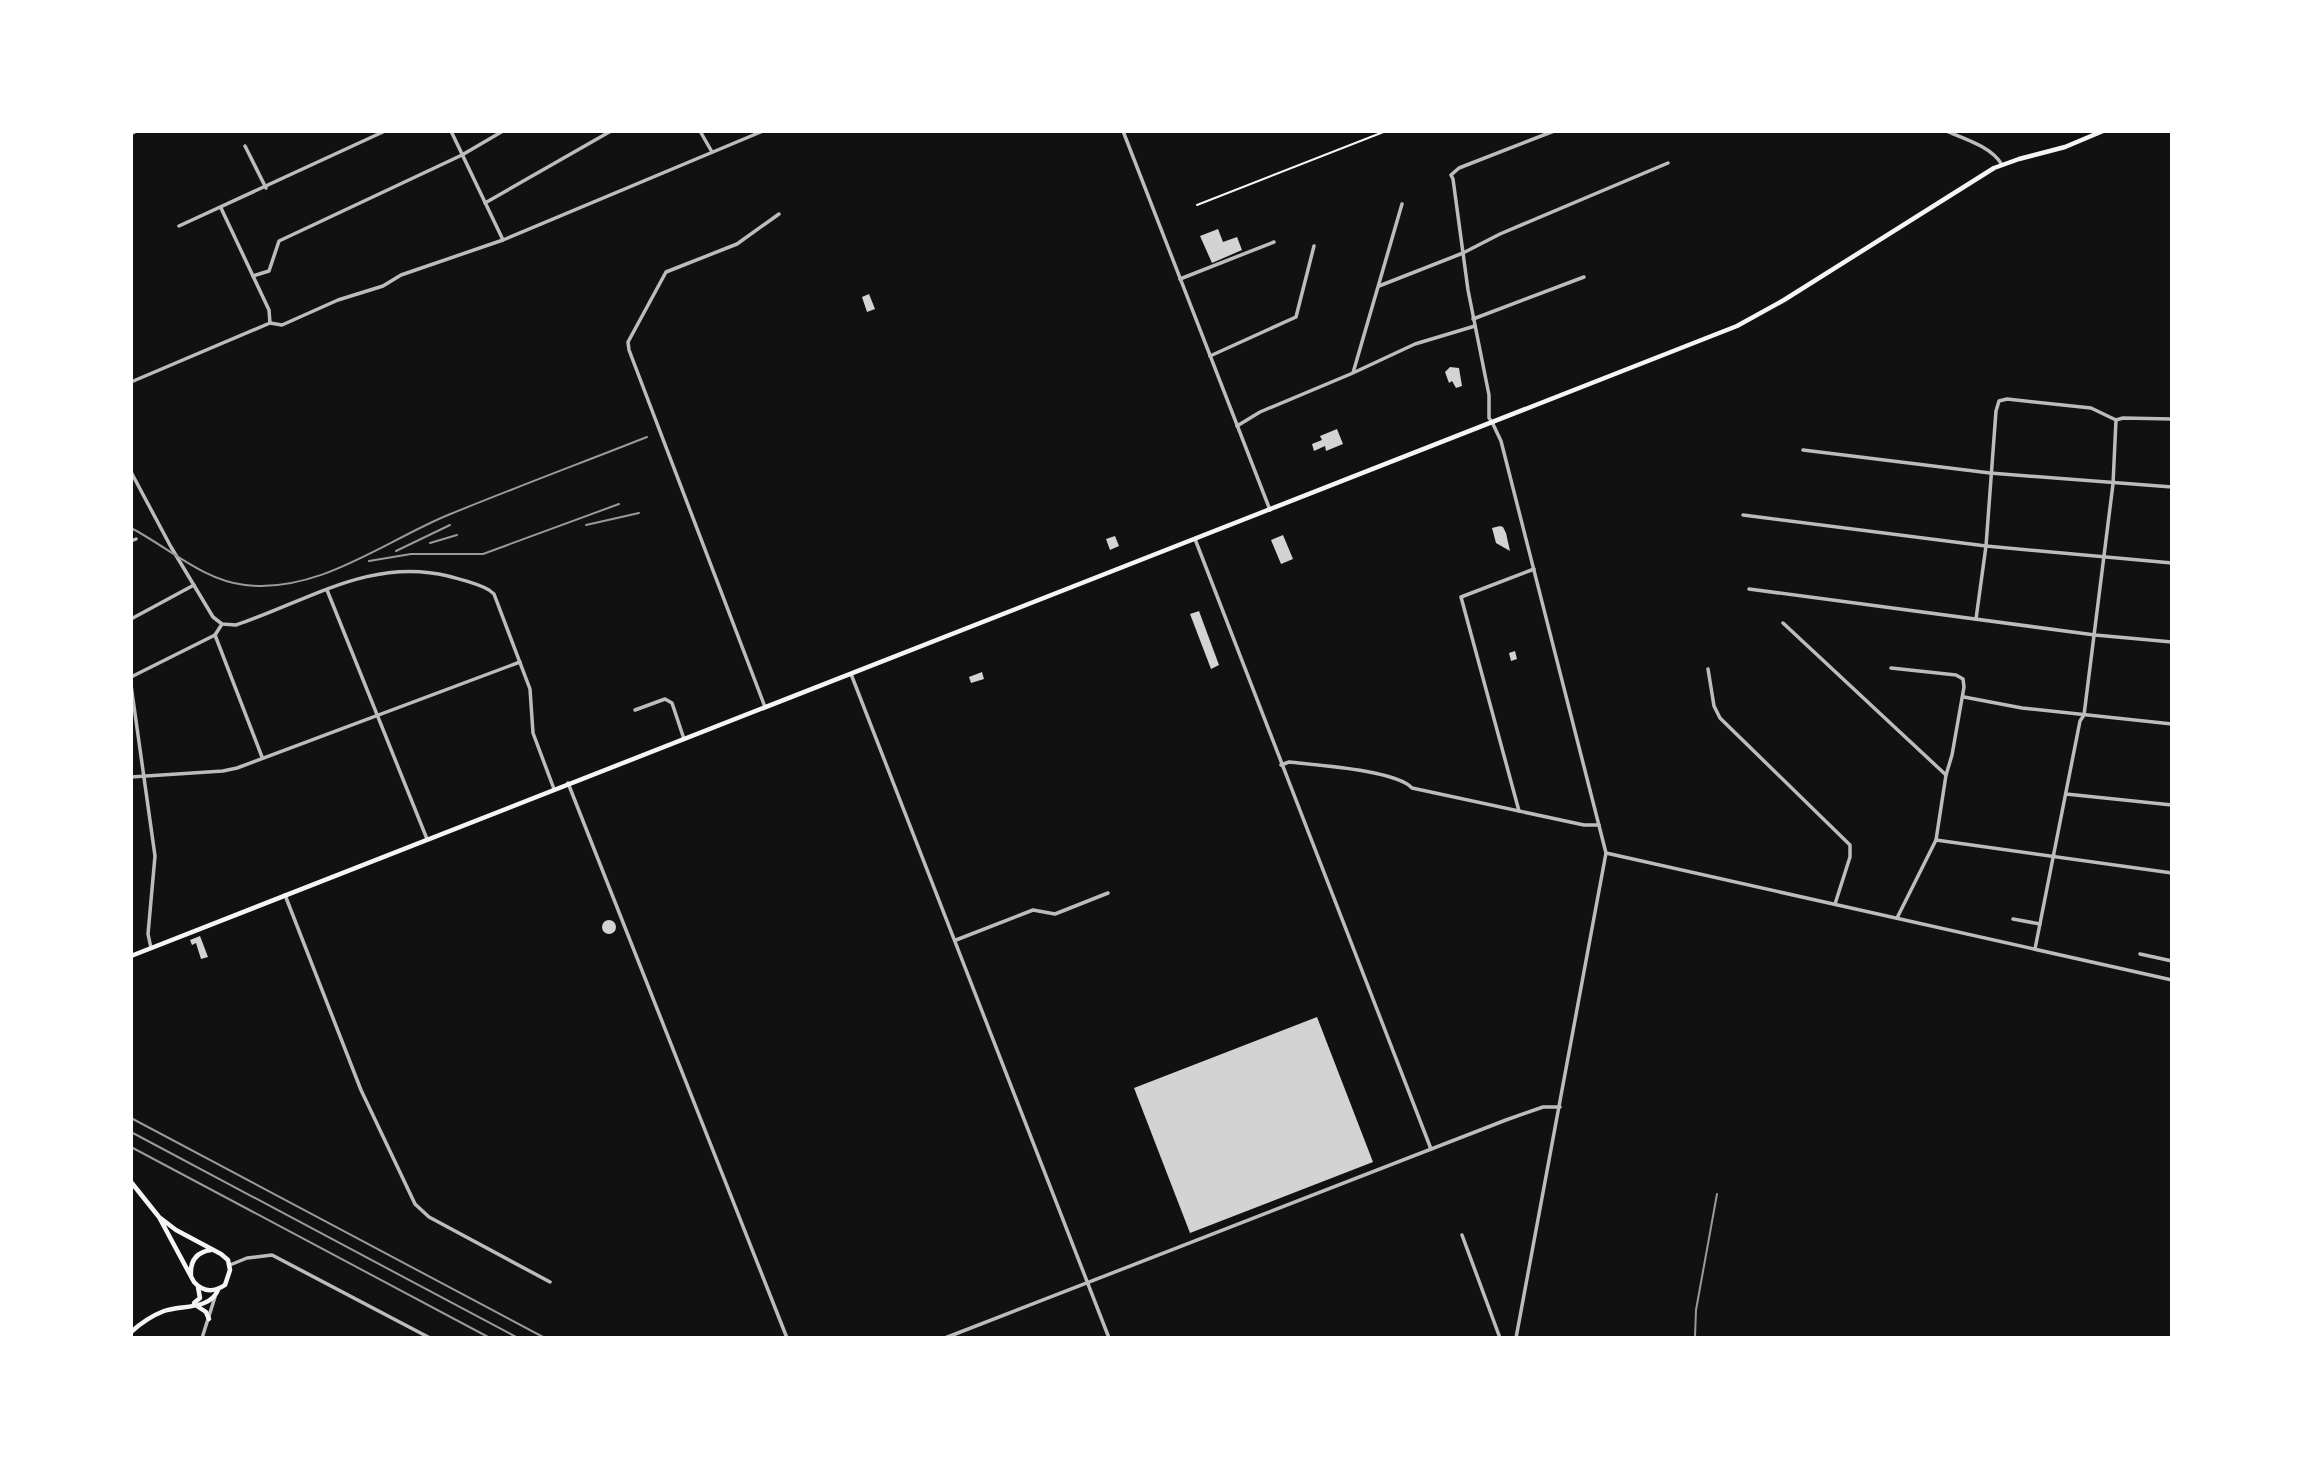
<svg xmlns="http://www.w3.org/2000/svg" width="2303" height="1469" font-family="'Work Sans',sans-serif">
	<rect width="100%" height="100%" fill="#111"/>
	<g fill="#d3d3d3">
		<path d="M1218,229l5,13 14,-5 5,13 -30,13 -12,-27z"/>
		<path d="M869,294l6,15 -8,3 -5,-15z"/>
		<path d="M1450,367l9,1 3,18 -6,2 -4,-7 -3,2 -4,-11z"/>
		<path d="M1337,429l6,15 -17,7 -1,-5 -11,5 -2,-7 10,-4 -2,-4z"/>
		<path d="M1500,526l3,1 3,6 4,18 -14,-8 -4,-15z"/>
		<path d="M1283,535l10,24 -12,5 -10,-24z"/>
		<path d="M1115,536l4,10 -9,4 -4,-11z"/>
		<path d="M1199,611l20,54 -8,4 -21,-55z"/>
		<path d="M1515,651l2,8 -6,2 -2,-8z"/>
		<path d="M982,672l2,7 -13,4 -2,-6z"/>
		<circle cx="609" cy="927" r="7"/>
		<path d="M200,936l8,21 -7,2 -5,-16 -4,2 -2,-5z"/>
		<path d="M1317,1017l56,145 -183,71 -56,-145z"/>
	</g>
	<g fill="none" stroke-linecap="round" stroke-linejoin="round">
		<path stroke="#f5f5f5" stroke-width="2" d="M1197,205l189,-74"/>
		<g stroke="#bcbcbc" stroke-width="3.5">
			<path d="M451,131l52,109"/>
			<path d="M700,131l12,21"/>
			<path d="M245,146l21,42"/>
			<path d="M485,203l126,-72"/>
			<path d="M221,208l48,102 1,13"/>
			<path d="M179,226l206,-95"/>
			<path d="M253,276l16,-5 10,-30 183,-86 41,-24"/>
			<path d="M1180,279l94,-37"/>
			<path d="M1379,286l84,-33 37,-19 168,-71"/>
			<path d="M1473,319l111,-42"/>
			<path d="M1210,356l86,-39 18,-71"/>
			<path d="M1355,372l60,-28 60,-18"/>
			<path d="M131,382l139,-59 12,2 56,-25 45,-14 18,-11 102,-35 260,-109"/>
			<path d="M1492,422l-3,-4v-23l-21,-105 -15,-111 -2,-4 8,-7 95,-37"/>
			<path d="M1237,426l23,-14 93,-39 49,-169"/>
			<path d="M1803,450l187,23 182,14"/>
			<path d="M1743,515l243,31 186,17"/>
			<path d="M1195,539l236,610"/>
			<path d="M131,541l5,-2"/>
			<path d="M1749,589l346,46 77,7"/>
			<path d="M131,619l63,-34"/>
			<path d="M1976,619l10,-73 10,-135 3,-10 8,-2 84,9 25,12 7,-2 49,1"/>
			<path d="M1783,623l163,152"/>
			<path d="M215,635l47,122"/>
			<path d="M1891,668l65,7 7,4 1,8 -12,68 -6,20 -10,65 -39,78"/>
			<path d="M1708,669l6,37 6,12 130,127v12l-15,47"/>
			<path d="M851,674l258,664"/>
			<path d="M131,677l84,-42 7,-11"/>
			<path d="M131,685l24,171 -7,78 3,14"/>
			<path d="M1964,697l58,11 150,16"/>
			<path d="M765,707l-136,-357 -1,-8 38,-70 71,-28 42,-30"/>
			<path d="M635,710l30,-11 7,4 12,36"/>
			<path d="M1281,765l8,-3c26,3 107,8 123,26l172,37h15"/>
			<path d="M131,777l92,-6 14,-3 283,-106"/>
			<path d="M568,783l219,555"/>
			<path d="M2066,794l106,11"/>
			<path d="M1519,811l-58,-214 73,-28"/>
			<path d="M1936,840l236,33"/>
			<path d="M285,895l76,195 54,114 14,13 121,65"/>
			<path d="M2013,919l27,5"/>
			<path d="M956,940l77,-30 22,4 53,-21"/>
			<path d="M2035,949l45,-228 4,-6 29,-231 3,-64"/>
			<path d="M2140,954l32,7"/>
			<path d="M1462,1235l38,103"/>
			<path d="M230,1265l17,-7 25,-3 158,83"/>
			<path d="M202,1338l13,-41"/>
			<path d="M945,1338l561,-218 37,-13h17"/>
			<path d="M1516,1338l90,-485"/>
		</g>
		<g stroke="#bcbcbc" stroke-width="3.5">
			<path d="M1123,131l147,379"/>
			<path d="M1946,131c19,8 46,16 56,34"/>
			<path d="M131,134l5,-3"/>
			<path d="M1492,422l9,19 105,412 566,127"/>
			<path d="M131,472l40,75 42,70 9,7 14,1c72,-24 135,-68 212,-49 14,4 29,7 41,14l5,4 36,95 3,44 21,56"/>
			<path d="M327,590l100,249"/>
		</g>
		<g stroke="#f5f5f5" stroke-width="4.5">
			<path d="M131,956l1606,-630 47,-26 210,-132 25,-9 46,-12 38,-16"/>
			<path d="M131,1182l28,35 35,65c9,10 19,11 31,3l5,-15 -2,-10 -7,-6 -45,-24 -17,-13"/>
			<path d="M191,1275c-1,-15 6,-23 20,-25"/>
			<path d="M194,1303l6,-5 -2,-11"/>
			<path d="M197,1306l9,6 3,7"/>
			<path d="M131,1332c10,-9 20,-16 33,-21 17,-6 46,-1 54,-21"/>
		</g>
		<g stroke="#9a9a9a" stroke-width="2">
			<path d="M586,525l53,-12"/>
			<path d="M131,528c37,19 71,52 114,57 73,9 140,-44 203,-70 66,-27 133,-52 199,-78"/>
			<path d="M430,543l27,-8"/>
			<path d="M396,551l54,-26"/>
			<path d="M369,561l42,-7h72l136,-50"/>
			<path d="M131,1118l414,220"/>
			<path d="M131,1132l387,206"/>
			<path d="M131,1147l359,191"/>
			<path d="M1695,1337l1,-27 21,-116"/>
		</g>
	</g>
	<rect width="2303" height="1469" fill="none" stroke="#ffffff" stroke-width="266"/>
</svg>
